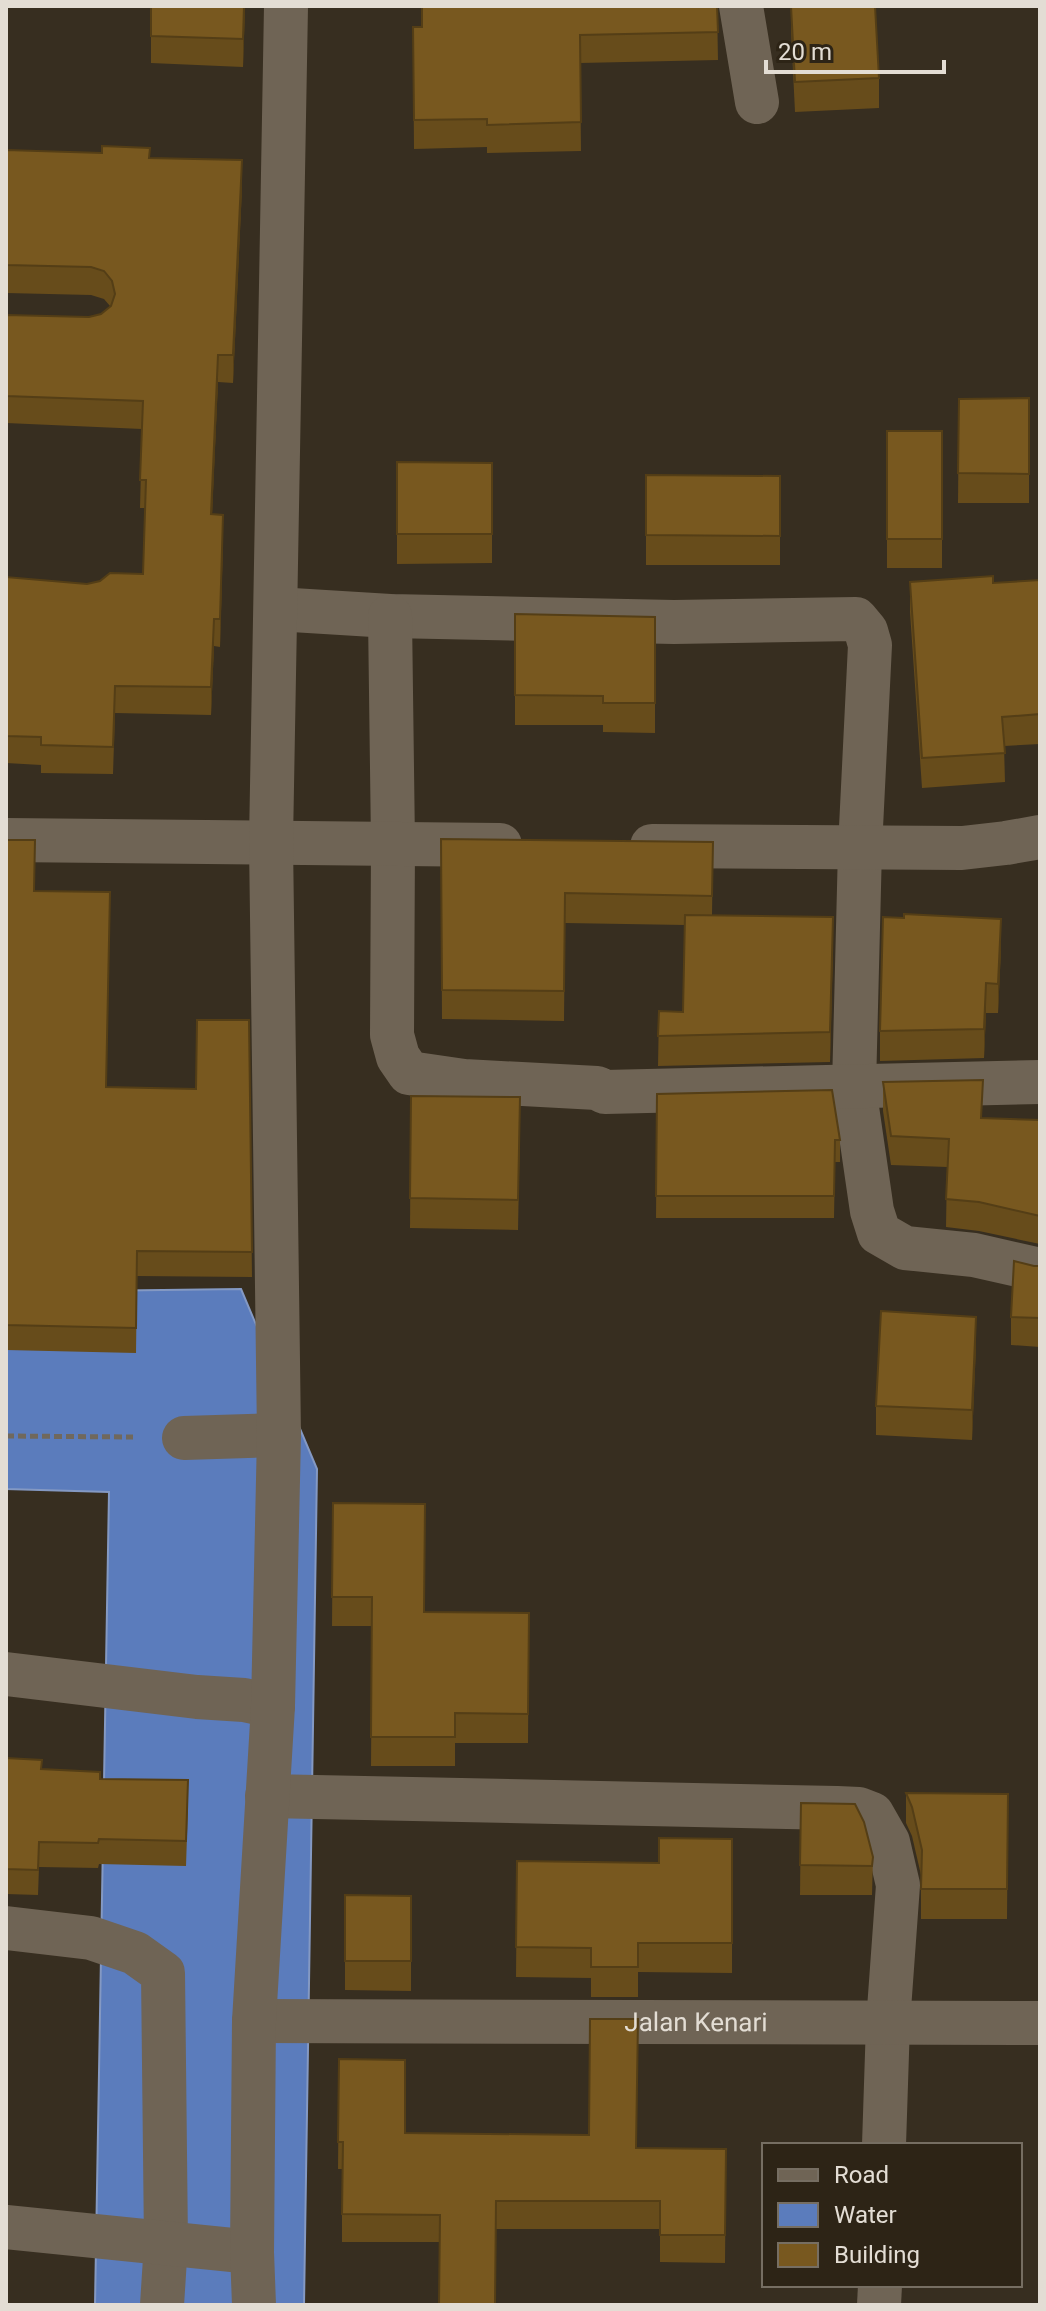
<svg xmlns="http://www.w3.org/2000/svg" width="1046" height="2311" font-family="Roboto,sans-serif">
	<rect width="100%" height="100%" fill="#372e20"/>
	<path fill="#5b7cbc" stroke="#8499c3" stroke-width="2" d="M241,1289l76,180 -13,836h-209l14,-813 -103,-3v-197z"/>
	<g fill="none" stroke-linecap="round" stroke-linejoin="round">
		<path stroke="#70685c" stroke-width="5" stroke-dasharray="8 4" stroke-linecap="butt" d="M6,1436l127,1"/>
		<g stroke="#6f6455" stroke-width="44">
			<path d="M741,6l16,96"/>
			<path d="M276,609l114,7 284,6 182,-3 10,12 4,14 -10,203 -6,239 18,124 7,22 26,15 69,7 66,15"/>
			<path d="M390,616l3,228 -1,191 6,22 11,16 55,8 133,7 8,4 435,-10"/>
			<path d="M6,840l494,5"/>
			<path d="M652,846l310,2 44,-5 34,-6"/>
			<path d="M184,1438l95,-3"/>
			<path d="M6,1674l191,23 47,3 29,6"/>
			<path d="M267,1796l570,12 22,1 13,5 16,28 10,43 -10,138 -4,122"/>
			<path d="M6,1928l85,10 44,15 28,20 3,270 -4,62"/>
			<path id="s1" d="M254,2021l786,2"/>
			<path d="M6,2227l246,25"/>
			<path d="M254,2305l-2,-53 2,-231 19,-315 6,-271 -8,-593 15,-836"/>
			<path d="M879,2305l1,-20"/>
		</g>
	</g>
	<g fill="#674c1b">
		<path d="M75,6h170l-2,61 -92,-4v-55z"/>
		<path d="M717,6l1,54 -138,3 1,88 -94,2v-6l-73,2 -1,-122z"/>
		<path d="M791,6l88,72v30l-84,4 -4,-82z"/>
		<path d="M6,150l144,8 92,30 -9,195 -15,-1 -6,132 11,28 -3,105 -6,-1 -3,69 -96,-2 -2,61 -72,-1v-8l-35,-2v-186l81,7 56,-10 2,-66h-5l2,-79 -136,-6v-108l83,2 12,-3 9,-8 -6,-7 -13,-4 -85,-2z"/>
		<path d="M1029,398v105h-71l1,-104z"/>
		<rect x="887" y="431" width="55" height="137"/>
		<path d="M397,462l95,1v100l-95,1z"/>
		<path d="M646,475l134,1v89h-134z"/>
		<path d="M1040,580v164l-36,2 1,36 -83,6 -12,-176v-30l83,1z"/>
		<path d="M515,614l140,3v116l-52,-1v-7h-88z"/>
		<path d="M441,839l272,3 -1,73 121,31 -3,116 -172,4 1,-55 24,1 2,-87 -120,-2 -1,98 -122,-2z"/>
		<path d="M6,840l28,51 73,196 89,2 53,-69 3,257 -115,-1 -1,77 -130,-3z"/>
		<path d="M1001,949l-3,64h-12l-2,45 -104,3v-30z"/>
		<path d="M883,1082l99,36 58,2v124l-61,-13 -33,-4 1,-60 -56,-2 -8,-54z"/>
		<path d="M657,1094l183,46v22h-5l-1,56h-178z"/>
		<path d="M411,1096l109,30 -2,104 -108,-2z"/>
		<path d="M1034,1266h6v81l-29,-2v-28z"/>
		<path d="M976,1346l-4,94 -96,-5v-29z"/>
		<path d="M333,1503l91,109 105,1 -1,130h-73v23h-84l1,-140h-40z"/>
		<path d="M6,1758l36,11 58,10 88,26 -2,61 -87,-2 -1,4 -59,-1 -1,28 -32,-1z"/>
		<path d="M906,1793l102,1 -1,125h-86v-44l-9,-39 -6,-13z"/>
		<path d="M801,1803l72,54 -1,38h-72z"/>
		<path d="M732,1839v134l-94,-1v25h-47v-19l-75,-1 1,-116 142,2z"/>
		<path d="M345,1895l66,1v95l-66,-1z"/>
		<path d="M339,2059l66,74 231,15 90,1 -1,114 -65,-1v-33h-164l-56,13h-98v-73h-4z"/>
	</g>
	<g fill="#543e16">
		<path d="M244,6h1l-2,61v-28z"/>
		<path d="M242,160v28l-9,195v-28z"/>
		<path d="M218,355v27l-7,160v-28z"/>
		<path d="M223,515v27l-3,105v-28z"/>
		<path d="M214,619v27l-3,69v-28z"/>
		<path d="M833,917v29l-3,116v-30z"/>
		<path d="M1001,919v30l-3,64v-29z"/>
		<path d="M986,983v30l-2,45v-29z"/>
		<path d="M976,1317v29l-4,94v-30z"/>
	</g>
	<g fill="#78581f" stroke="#543e16" stroke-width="2">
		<path d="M151,6h93l-1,33 -92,-3z"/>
		<path d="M422,6h295l1,26 -138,3 1,87 -94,3v-6l-73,1 -1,-93h9z"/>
		<path d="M791,6h84l4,72 -84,4z"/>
		<path d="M102,146l48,2 -1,10 93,2 -9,195h-15l-7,159 12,1 -3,104h-6l-3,68 -96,-1 -2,61 -72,-2v-8l-35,-1v-159l81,7 13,-3 10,-8 33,1 3,-94h-6l3,-79 -137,-5v-81l83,2 12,-3 10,-8 4,-12 -3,-13 -8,-10 -13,-4 -85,-2v-115l96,3z"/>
		<path d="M1029,398v76l-71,-1 1,-74z"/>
		<rect x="887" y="431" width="55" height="108"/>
		<path d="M397,462l95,1v71h-95z"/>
		<path d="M646,475l134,1v60l-134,-1z"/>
		<path d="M993,576v7l47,-3v134l-38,3 3,36 -83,5 -12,-176z"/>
		<path d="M515,614l140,3v86h-52v-7l-88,-1z"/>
		<path d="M441,839l272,3 -1,54 -147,-3 -1,98 -122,-1z"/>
		<path d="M6,840h29l-1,51 76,1 -4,195 90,2 1,-69h52l3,232 -115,-1 -1,77 -130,-3z"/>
		<path d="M904,914l97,5 -3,65 -12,-1 -2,46 -104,2 3,-114 21,1z"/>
		<path d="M685,915l148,2 -3,115 -172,4 1,-25 24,1z"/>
		<path d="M983,1080l-2,38 59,2v96l-61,-14 -33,-3 3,-60 -58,-3 -8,-54z"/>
		<path d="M832,1090l8,50h-5l-1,56h-178l1,-102z"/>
		<path d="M411,1096l109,1 -2,103 -108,-2z"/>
		<path d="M1014,1261l20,5h6v52l-29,-1z"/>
		<path d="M881,1311l95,6 -4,93 -96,-4z"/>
		<path d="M333,1503l92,1 -1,108 105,1 -1,101 -73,-1v24h-84l1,-140h-40z"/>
		<path d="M6,1758l36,2 -1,9 59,3v7l88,1 -2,61 -87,-2 -1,4 -59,-1 -1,28 -32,-1z"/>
		<path d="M906,1793l102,1 -1,95h-86l1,-39 -10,-43z"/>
		<path d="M801,1803l54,1 9,18 9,35 -1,9 -72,-1z"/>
		<path d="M659,1838l73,1v104h-94v24h-47v-19l-75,-1 1,-86 142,2z"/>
		<path d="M345,1895l66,1v65h-66z"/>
		<path d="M590,2019h48l-2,129 90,1 -1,86h-65v-34h-164l-1,104h-56l1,-90 -98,-1 1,-72h-5l1,-83 66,1v73l184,2z"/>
	</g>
	<g text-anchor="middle" stroke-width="7" stroke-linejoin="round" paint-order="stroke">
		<g font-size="26" fill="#e3ddd4" stroke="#2d2416">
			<text dy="9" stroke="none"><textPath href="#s1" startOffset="442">Jalan Kenari</textPath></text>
		</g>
	</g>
	<rect width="1046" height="2311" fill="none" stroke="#e3ddd4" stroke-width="16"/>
	<rect x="762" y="2143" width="260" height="144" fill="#2d2416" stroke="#766e62" stroke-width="2"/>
	<rect x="778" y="2169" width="40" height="12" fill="#6f6455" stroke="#766e62" stroke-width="2"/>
	<text x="834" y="2183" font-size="24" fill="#e3ddd4">Road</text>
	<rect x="778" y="2203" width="40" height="24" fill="#5b7cbc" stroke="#766e62" stroke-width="2"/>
	<text x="834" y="2223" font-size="24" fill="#e3ddd4">Water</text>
	<rect x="778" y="2243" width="40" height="24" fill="#78581f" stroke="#766e62" stroke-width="2"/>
	<text x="834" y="2263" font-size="24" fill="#e3ddd4">Building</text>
	<path d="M766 60v12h178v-12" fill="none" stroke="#e3ddd4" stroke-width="4"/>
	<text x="778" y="60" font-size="24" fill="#e3ddd4" stroke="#2d2416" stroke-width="6" paint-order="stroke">20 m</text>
</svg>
